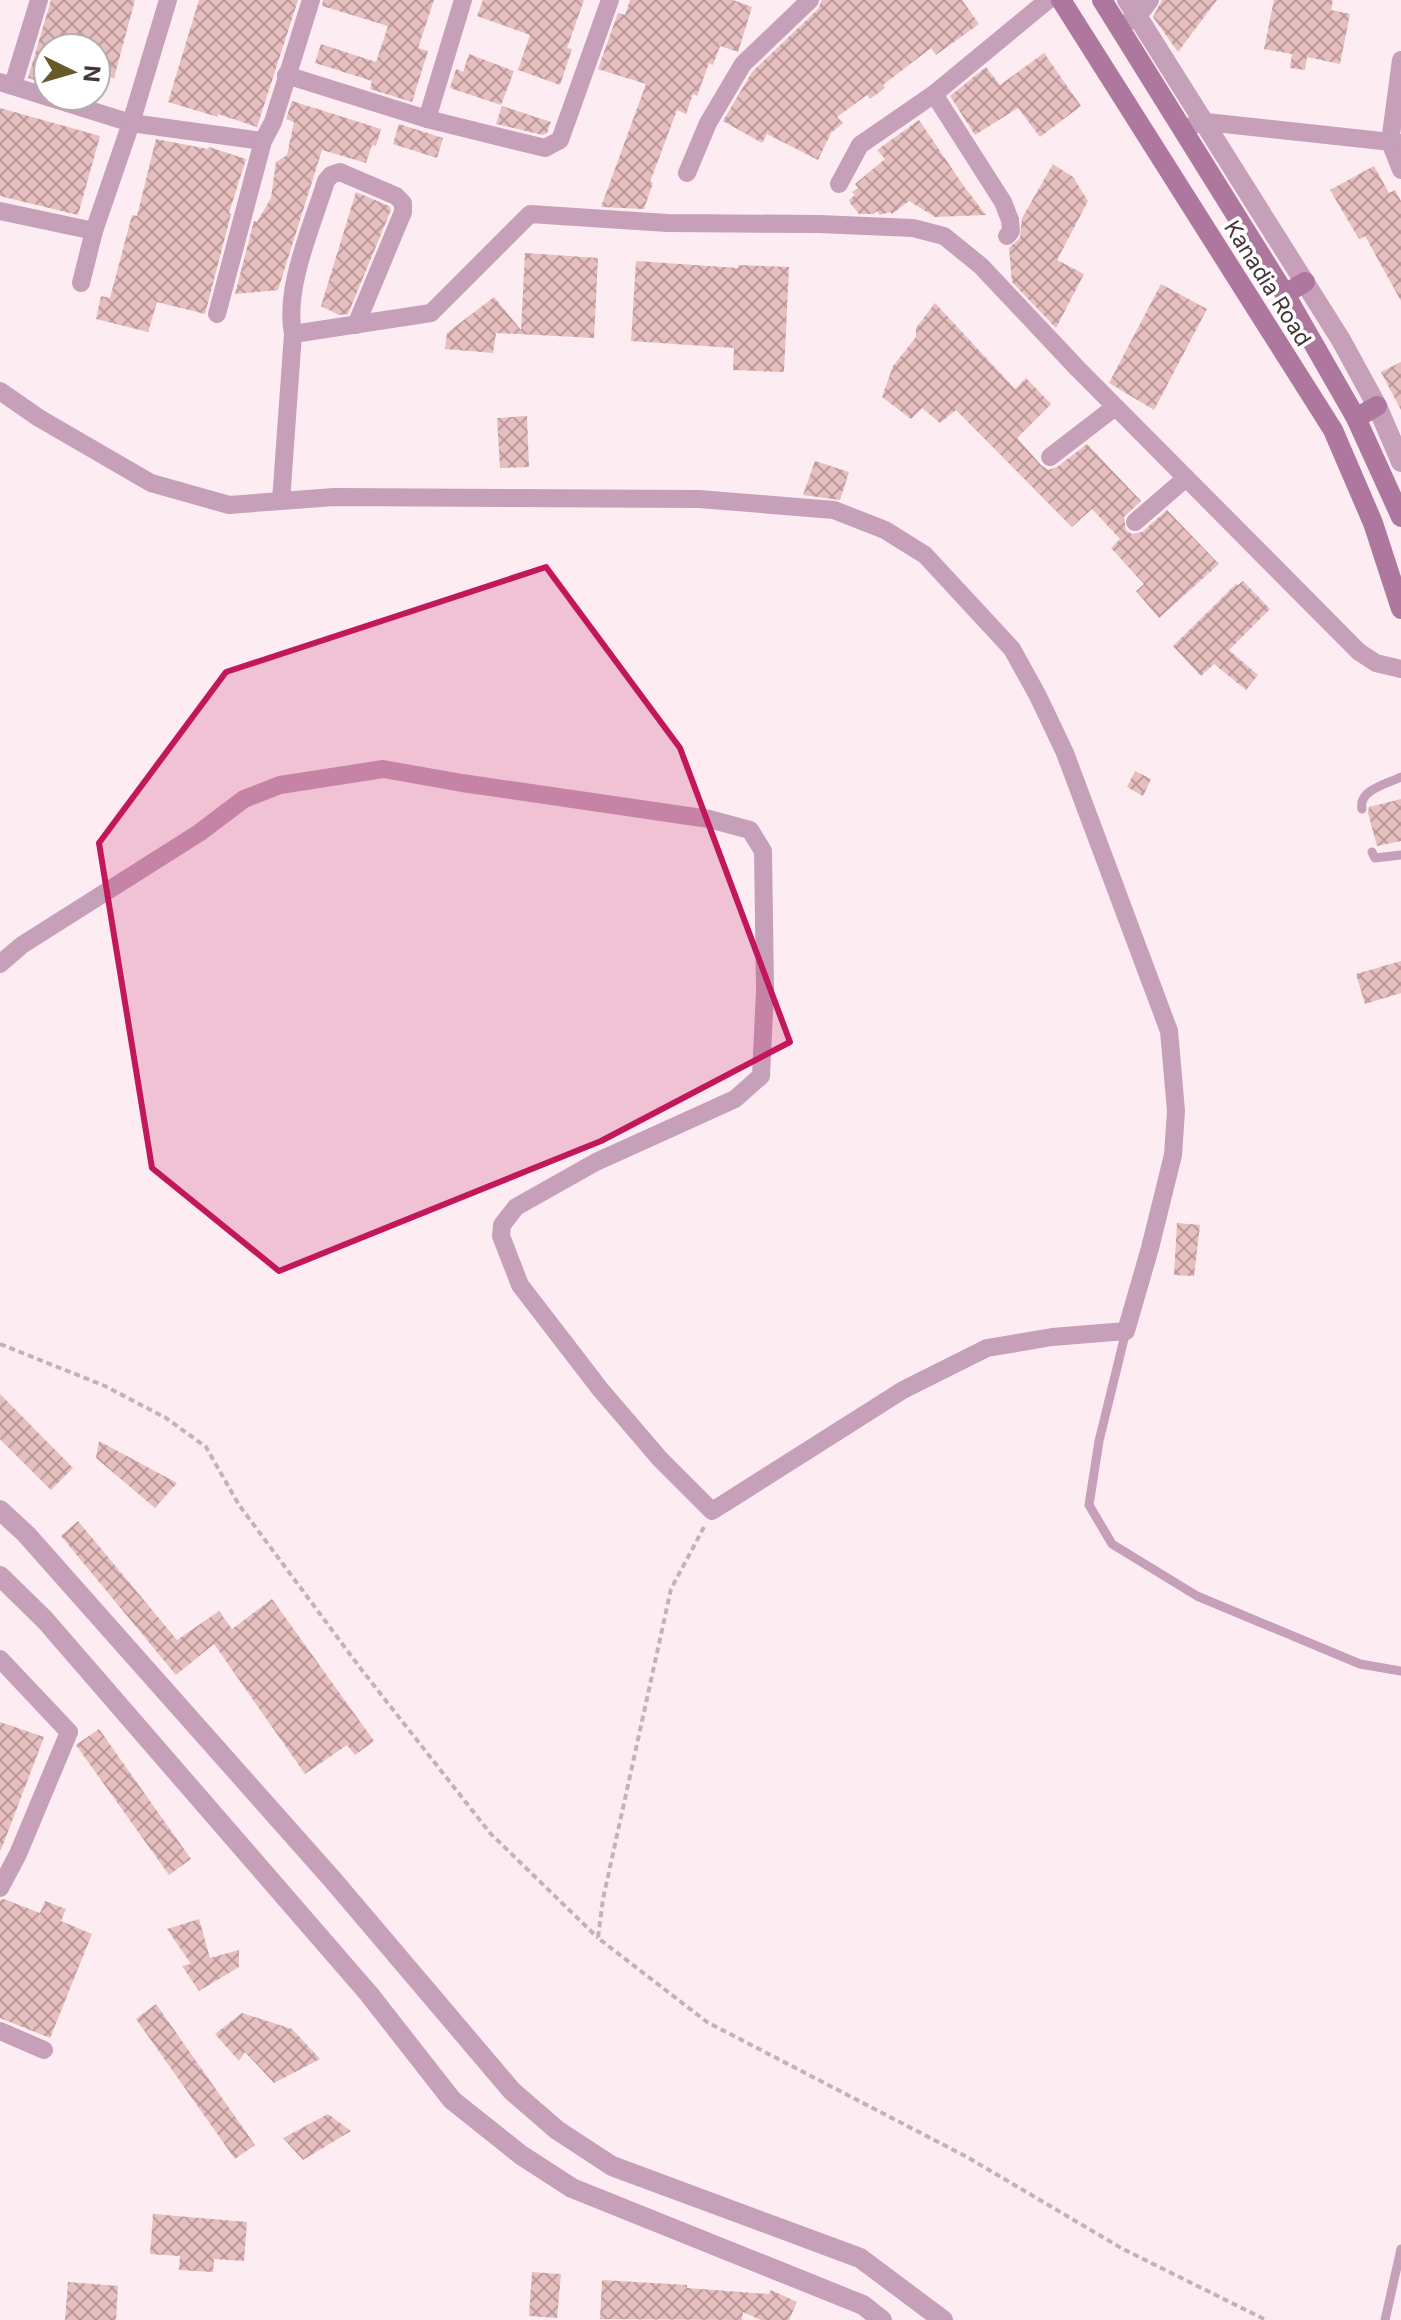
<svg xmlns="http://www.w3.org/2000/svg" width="1401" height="2320" font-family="Inter,sans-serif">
	<defs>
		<pattern id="building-cross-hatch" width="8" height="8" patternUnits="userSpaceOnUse" patternTransform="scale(2)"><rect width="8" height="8" fill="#e6bebe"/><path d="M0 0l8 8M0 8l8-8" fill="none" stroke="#bc9b9c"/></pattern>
	</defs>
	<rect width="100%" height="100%" fill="#fdedf2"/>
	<g fill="url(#building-cross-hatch)">
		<path d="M51,0h84l-21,78 -18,-5v-25h-57l9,2v34l-20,-6z"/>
		<path d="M199,0h99l-41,127 -39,-13v3l-50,-15z"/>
		<path d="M323,0h111l-16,48 10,3 -16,51 -42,-13 2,-8 -57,-18 6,-19 55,18 12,-36 -66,-20z"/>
		<path d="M483,0h101l-17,48 5,1 -12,36 -42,-15 12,-35 -53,-19z"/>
		<path d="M630,0h103l19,7 -14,45 -18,-6 -7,19 -4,-2 -12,33 -4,-2 -7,20 -9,-4 -27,72 3,1 -9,26 -43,-2 45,-123 -48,-15 20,-56 7,2z"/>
		<path d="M822,0h140l17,24 -43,31 -5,-7 -48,37 2,3 -15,11 -3,-4 -30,22 6,6 -12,10 -13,27 -51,-26 -5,9 -39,-22 29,-49 66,-63z"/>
		<path d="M1162,0h55l-39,52 -25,-35z"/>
		<path d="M1274,0h59l-2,10 19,4 -10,50 -33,-7 -2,13 -15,-2 2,-14 -28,-5z"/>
		<path d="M1044,53l37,53 -41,31 -22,-29 -43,27 -25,-39 36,-29 14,18z"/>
		<path d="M469,54l45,17 -13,34 -51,-17 6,-19 7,3z"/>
		<path d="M292,101l89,28 -5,17 -4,-1 -6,18 -44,-13 -44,140 -43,4 19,-73 3,1 14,-24 5,-36 11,-7 7,-33 -8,-3z"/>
		<path d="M502,106l49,16 -4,11 -4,2 -47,-11z"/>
		<path d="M0,108l100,28 -22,79 -78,-19z"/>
		<path d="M919,120l44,65 23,30 -51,2 -26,-16 -17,13 -2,-2 -10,3 -3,-4 -4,3h-14l-9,-11 -1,-3 6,-5 -3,-3 6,-4 -3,-4 30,-25 -8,-9z"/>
		<path d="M399,124l44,14 -6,20 -44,-14z"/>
		<path d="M156,139l52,10 1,-2 37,12 -17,54 2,1 -26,100 -48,-12 -9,30 -52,-13 5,-23 9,2 22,-83 5,1z"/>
		<path d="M1053,164l20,13 15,24 -31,59 27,14 -28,54 -44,-46 -3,-34 11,-10 2,-20z"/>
		<path d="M1374,166l15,27 6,-3 6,11v100l-36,-65 -6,3 -29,-49z"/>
		<path d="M356,192l33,14 2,4 -43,104 -9,1 -18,-9z"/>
		<path d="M525,253l73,5 -4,80 -98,-5 -3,20 -48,-4 2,-16 47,-36 27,33z"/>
		<path d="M636,261l102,7v-3l51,2 -5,105 -51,-2 1,-22 -103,-7z"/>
		<path d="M1161,284l46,25 -53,101 -45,-27z"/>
		<path d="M935,303l80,86 11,-11 25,26 -34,34 24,27 7,5 9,-3 30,-23 54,57 -17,16 2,13 6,4 10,-2 25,-22 52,54 -60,54 -23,-27 8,-7 -33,-36 9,-9 -28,-30 -20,18 -116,-117 -16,13 -18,-15 -11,11 -29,-22 11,-31 23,-29v-9z"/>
		<path d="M1401,362v48l-20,-38z"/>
		<path d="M527,416l2,51 -29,1 -3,-50z"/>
		<path d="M815,461l34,11 -9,28 -37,-5z"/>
		<path d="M1243,581l27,28 -41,41 29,25 -12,15 -32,-26 -13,12 -28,-30 63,-62 2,1z"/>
		<path d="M1135,771l16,8 -8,17 -16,-9z"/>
		<path d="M1401,799v42l-24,5 -9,-33 1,-6z"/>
		<path d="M1401,961v32l-36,11 -9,-30z"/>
		<path d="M1177,1223l23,2 -6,51 -20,-1z"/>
		<path d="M0,1394l73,74 -22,22 -51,-51z"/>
		<path d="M99,1441l78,42 -22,25 -59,-50z"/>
		<path d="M78,1521l99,119 42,-29 13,18 40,-30 102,142 -19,14 -8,-10 -42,29 -91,-130 -38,31 -115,-139z"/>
		<path d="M0,1722l44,15 -43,113h-1z"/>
		<path d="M99,1729l92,130 -22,16 -93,-130z"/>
		<path d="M4,1899l36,14 5,-12 21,8 -5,12 31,13 -42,104 -50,-20v-118z"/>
		<path d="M199,1919l11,39 29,-8v17l-40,24 -17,-25 9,-2 -24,-35z"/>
		<path d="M156,2004l99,141 -20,14 -99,-140z"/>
		<path d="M242,2013l50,16 28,30 -46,24 -29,-31 -6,9 -24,-27z"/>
		<path d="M328,2114l23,17 -48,29 -20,-22z"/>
		<path d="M153,2214l94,8 -3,39 -30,-2 -1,13 -34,-2 1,-14 -30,-2z"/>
		<path d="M532,2272l29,2 -4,44 -28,-2z"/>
		<path d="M602,2280l85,5v3l82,6 2,-4 26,12 -8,18h-28l-18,-8 -1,8 -142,-1z"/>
		<path d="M68,2282l50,4 -2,34h-51z"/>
	</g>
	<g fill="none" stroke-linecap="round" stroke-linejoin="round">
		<g stroke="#c3b3b8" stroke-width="4" stroke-dasharray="6 4" stroke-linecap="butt">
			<path d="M0,1344l105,42 61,32 40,29 33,58 122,164 129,164 108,105"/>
			<path d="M704,1527l-33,62 -68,310 -5,39 109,84 260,135 156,92 143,71"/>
		</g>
		<g stroke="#c69fb9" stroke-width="9">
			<path d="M1362,809c-4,-19 25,-25 39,-32"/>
			<path d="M1372,852l3,6 26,-3"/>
			<path d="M1126,1331l-27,110 -10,64 23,39 85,52 163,68 41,7"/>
			<path d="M1385,2320l16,-71"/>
		</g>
		<g stroke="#c69fb9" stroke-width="18">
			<path d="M1126,23l12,-7 12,-16"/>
			<path d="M1401,60l-11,82 11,28"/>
			<path d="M286,75l141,44 118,29 15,-8 50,-140"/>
			<path d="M0,82l131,41 132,18"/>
			<path d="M13,85l26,-85"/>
			<path d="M934,94l69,108 7,18 1,11 -4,5"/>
			<path d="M427,119l36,-119"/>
			<path d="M1193,125l13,-3 195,21"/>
			<path d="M687,173l21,-50 35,-59 67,-64"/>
			<path d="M839,184l21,-39 74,-51 114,-94"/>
			<path d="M0,211l94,20"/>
			<path d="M81,283l13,-52 37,-108 37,-123"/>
			<path d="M217,314l46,-173 10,-19 38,-122"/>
			<path d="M293,334l138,-21 99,-99 137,9 152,1 94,4 31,8 37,30 97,103 281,283 17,11 25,6"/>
			<path d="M0,391l39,27 112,65 78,22 105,-8 365,2 135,11 51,20 40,25 87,94 26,47 27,57 104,278 7,80 -3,44 -23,93 -24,83 -74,6 -65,11 -84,42 -191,121 -52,-52 -60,-70 -80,-104 -19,-49 1,-11 14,-18 80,-45 139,-63 26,-23 4,-86 -2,-139 -13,-21 -41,-11 -247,-36 -79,-14 -103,16 -36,14 -45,34 -177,112 -22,19"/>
			<path d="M1050,457l65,-50"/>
			<path d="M281,501l12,-167c-9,-47 19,-107 33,-153l5,-6 9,-3 56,24 7,7v9l-47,113"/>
			<path d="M1135,522l51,-44"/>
			<path d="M0,1659l69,73 -51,122 -18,34"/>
			<path d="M0,2031l44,19"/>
		</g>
		<g stroke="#c69fb9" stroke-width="20">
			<path d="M1127,0l214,340 36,66 24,56"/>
			<path d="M0,1510l26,24 306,345 180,212 45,39 55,36 248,92 83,62"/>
			<path d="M0,1576l45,44 324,374 83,106 69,55 51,33 291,117 19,15"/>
		</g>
		<g stroke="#ae779d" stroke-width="20">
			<path d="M1061,0l272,430 40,93 28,86"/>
			<path d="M1102,0l183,294 71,124 45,99"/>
			<path d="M1285,294l20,-12"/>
			<path d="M1356,418l21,-12"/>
		</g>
	</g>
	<path fill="#c2185b" fill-opacity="0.2" stroke="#c2185b" stroke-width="6" stroke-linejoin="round" d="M546,567l134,181 110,294 -189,99 -322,130 -127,-103 -53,-325 127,-171z"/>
	<g text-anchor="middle" stroke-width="7" stroke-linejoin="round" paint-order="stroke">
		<g font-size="22" fill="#45363b" stroke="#fff">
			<text transform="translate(1268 283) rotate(58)" y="8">Kanadia Road</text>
		</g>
	</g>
	<g transform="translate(72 72) rotate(95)"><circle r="38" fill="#ffffff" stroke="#b5afb1" stroke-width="2"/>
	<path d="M0-6L14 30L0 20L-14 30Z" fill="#665b28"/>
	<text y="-12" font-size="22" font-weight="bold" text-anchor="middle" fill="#45363b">N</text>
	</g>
</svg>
